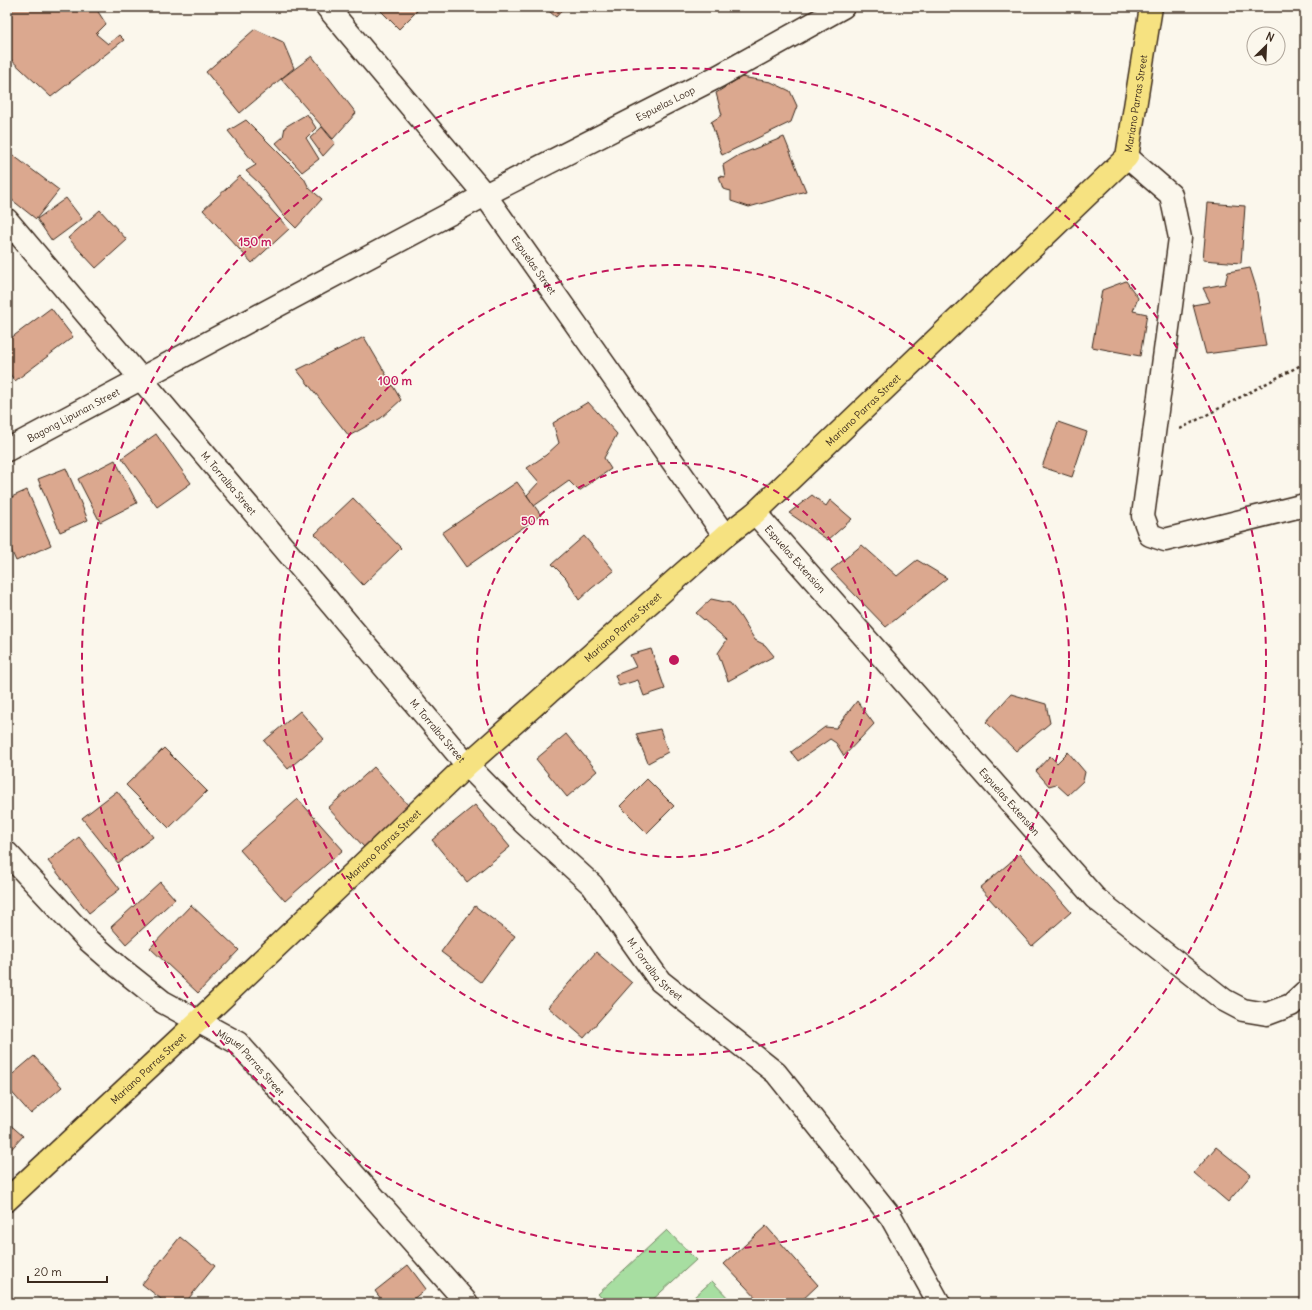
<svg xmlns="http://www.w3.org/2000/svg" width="1312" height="1310" font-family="Delius,sans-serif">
	<rect width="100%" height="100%" fill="#fbf7ec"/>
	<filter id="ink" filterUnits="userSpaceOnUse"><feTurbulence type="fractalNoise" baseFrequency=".025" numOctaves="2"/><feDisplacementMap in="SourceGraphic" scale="8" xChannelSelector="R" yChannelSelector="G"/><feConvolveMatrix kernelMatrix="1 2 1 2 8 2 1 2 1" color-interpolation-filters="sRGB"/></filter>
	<g filter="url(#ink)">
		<g fill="#a7dea1" stroke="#718460">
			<path d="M667,1230l29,30 -47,43h-43l-8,-9z"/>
			<path d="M712,1281l21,22h-33l-6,-6z"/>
		</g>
		<g fill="#dba88f" stroke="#3b2a1e">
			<path d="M7,7h88l11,17 -10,10 12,10 11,-9 5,5 -73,57 -44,-41z"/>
			<path d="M377,7h44l-22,22z"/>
			<path d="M544,7h21l-9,10z"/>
			<path d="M255,29l28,13 11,26 -54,45 -34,-41z"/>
			<path d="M312,56l44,57 -23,26 -52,-60z"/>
			<path d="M741,77l30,5 19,9 7,15 -6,16 -69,33 -11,-33 11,-7 -6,-22z"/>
			<path d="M307,114l9,14 -10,10 13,21 -17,13 -26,-29 7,-6 2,-10z"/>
			<path d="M246,120l58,58 5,10 13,11 -26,29 -13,-13 -24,-32 -13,-12 10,-6 -28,-34z"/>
			<path d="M322,127l13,16 -12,13 -13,-18z"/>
			<path d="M784,137l22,54 -57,16 -18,-6v-10l-8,-2 -4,-13 6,1 -2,-12 16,-10z"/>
			<path d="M10,153l49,37 -23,29 -29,-23v-39z"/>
			<path d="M240,176l49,53 -37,34 -49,-53z"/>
			<path d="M66,198l16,21 -30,22 -15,-22z"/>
			<path d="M1208,203l37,3 -4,57 -38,-3z"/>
			<path d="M100,210l27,30 -31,28 -28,-30z"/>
			<path d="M1250,268l6,19 10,59 -60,8 -13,-49 17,-3 -7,-14 22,-4 3,-12z"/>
			<path d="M1126,281l12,17 -5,13 14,3 -7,42 -48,-9 10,-57z"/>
			<path d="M51,308l22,29 -58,44 -8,-11v-29z"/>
			<path d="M364,337l37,63 -20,18 -32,18 -52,-66z"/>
			<path d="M588,402l29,32 -13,24 7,11 -32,22 -10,-10 -35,25 -7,-11 12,-13 -12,-14 19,-13 13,-12 -6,-20z"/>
			<path d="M1058,422l29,10 -15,45 -30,-10z"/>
			<path d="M156,434l35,49 -34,24 -35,-49z"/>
			<path d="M115,460l22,43 -37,19 -22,-43z"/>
			<path d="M66,468l22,52 -28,12 -22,-53z"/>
			<path d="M517,482l24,33 -75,52 -24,-34z"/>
			<path d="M27,490l24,55 -35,16 -9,-20v-42z"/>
			<path d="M812,495l14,11 4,-6 22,19 -24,21 -39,-27z"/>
			<path d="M353,498l48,50 -38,37 -48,-51z"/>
			<path d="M584,536l30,35 -22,17 -13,12 -13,-22 -14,-14z"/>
			<path d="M862,545l35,31 20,-16 30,18 -61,49 -55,-57z"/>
			<path d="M711,599l19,4 10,13 15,24 10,5 9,11 -46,25 -10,-28 9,-13 -31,-27z"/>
			<path d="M651,649l14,40 -21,7 -6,-16 -19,6 -4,-11 21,-8 -6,-12z"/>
			<path d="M1011,694l35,10 4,19 -34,28 -30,-29z"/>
			<path d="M857,701l17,23 -30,32 -8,-13 -6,-4 -32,22 -7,-9 34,-25 11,1z"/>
			<path d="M300,711l24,28 -36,30 -24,-28z"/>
			<path d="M660,729l8,23 -20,11 -12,-29z"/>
			<path d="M566,734l31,37 -30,26 -31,-38z"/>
			<path d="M164,748l43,43 -38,37 -43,-43z"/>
			<path d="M1068,752l17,20 -2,9 -15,14 -12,-11 -7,2 -13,-15 14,-15 7,7z"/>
			<path d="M374,767l35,39 -45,41 -36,-39z"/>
			<path d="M647,779l27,27 -27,27 -27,-27z"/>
			<path d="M117,791l36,46 -35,26 -36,-45z"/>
			<path d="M298,799l45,51 -58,51 -45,-51z"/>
			<path d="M475,805l35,42 -43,35 -35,-42z"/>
			<path d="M79,837l41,52 -31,24 -41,-52z"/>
			<path d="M1020,854l51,58 -39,34 -52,-58z"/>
			<path d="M160,882l15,17 -49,45 -15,-17z"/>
			<path d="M191,905l48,45 -41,43 -48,-45z"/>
			<path d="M475,906l40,30 -34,46 -40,-30z"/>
			<path d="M596,952l36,31 -48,55 -36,-31z"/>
			<path d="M34,1056l28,31 -31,27 -24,-27v-8z"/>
			<path d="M7,1122l16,14 -16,18z"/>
			<path d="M1216,1147l35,28 -23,27 -34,-29z"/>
			<path d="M766,1226l52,59 -19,18h-38l-37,-39z"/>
			<path d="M180,1237l35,29 -30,37h-19l-24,-19z"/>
			<path d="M408,1265l18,24 -18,14h-24l-9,-12z"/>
		</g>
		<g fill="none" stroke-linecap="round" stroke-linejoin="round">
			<defs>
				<g id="minor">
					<path id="s1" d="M327,7l158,188 240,341"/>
					<path d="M1127,157l44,38 9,43 -37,278 7,19 15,5 140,-35"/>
					<path id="s2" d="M7,220l460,545 57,58 68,62 68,96 116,92 115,144 48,86"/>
					<path id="s3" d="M7,450l478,-255 234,-119 124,-69"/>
					<path id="s4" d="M755,513l340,385 129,102 19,10 24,4 24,-9 14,-13"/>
					<path id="s5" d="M7,853l81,87 31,27 44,35 75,41 229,260"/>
				</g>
				<g id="major">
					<path id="s6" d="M7,1200l183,-171 277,-264 258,-229 30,-23 372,-356 24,-150"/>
				</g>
			</defs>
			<use href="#minor" stroke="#3b2a1e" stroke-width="25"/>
			<use href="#major" stroke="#3b2a1e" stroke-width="25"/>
			<path stroke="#3b2a1e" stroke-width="2.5" stroke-dasharray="3 3" stroke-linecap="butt" d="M1180,429l125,-66"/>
			<use href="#minor" stroke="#fbf7ec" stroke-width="22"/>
			<use href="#major" stroke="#f6e281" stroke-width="22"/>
		</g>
	</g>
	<g fill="none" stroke="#c2185b" stroke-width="2" stroke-dasharray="7 5">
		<circle cx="674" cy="660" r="197"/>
		<circle cx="674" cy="660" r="395"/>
		<circle cx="674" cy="660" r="592"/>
	</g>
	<g text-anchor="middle" stroke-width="3" stroke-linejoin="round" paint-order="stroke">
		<g font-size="10" fill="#3b2a1e" stroke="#fbf7ec">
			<text dy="4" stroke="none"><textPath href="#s3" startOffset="744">Espuelas Loop</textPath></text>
			<text dy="4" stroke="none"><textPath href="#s6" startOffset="1585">Mariano Parras Street</textPath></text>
			<text dy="4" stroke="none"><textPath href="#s1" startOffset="331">Espuelas Street</textPath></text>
			<text dy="4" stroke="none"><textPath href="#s6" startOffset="1165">Mariano Parras Street</textPath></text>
			<text dy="4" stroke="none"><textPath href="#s3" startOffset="75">Bagong Lipunan Street</textPath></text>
			<text dy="4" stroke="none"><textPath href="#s2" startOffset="344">M. Torralba Street</textPath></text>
			<text dy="4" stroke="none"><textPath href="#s4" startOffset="61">Espuelas Extension</textPath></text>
			<text dy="4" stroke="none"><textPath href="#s6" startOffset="841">Mariano Parras Street</textPath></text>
			<text dy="4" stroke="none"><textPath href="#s2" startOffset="668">M. Torralba Street</textPath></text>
			<text dy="4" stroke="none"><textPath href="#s4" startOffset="385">Espuelas Extension</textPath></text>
			<text dy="4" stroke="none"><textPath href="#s6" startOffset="517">Mariano Parras Street</textPath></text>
			<text dy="4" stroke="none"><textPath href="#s2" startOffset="992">M. Torralba Street</textPath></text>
			<text dy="4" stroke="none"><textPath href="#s5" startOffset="324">Miguel Parras Street</textPath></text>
			<text dy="4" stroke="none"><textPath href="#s6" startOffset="193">Mariano Parras Street</textPath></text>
		</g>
	</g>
	<circle cx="674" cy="660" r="6" fill="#c2185b" stroke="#fbf7ec" stroke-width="2"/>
	<g font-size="12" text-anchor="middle" font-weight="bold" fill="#c2185b" stroke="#fbf7ec" stroke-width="3" stroke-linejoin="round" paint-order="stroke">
		<text x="255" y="246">150 m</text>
		<text x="395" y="385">100 m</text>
		<text x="535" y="525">50 m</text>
	</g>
	<rect width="1312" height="1310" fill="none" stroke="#fbf7ec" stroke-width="24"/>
	<rect x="12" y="12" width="1288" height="1286" fill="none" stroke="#3b2a1e" stroke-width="1.5" filter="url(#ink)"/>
	<g transform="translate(1266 46) rotate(24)"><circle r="19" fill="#fbf7ec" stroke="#aea59a"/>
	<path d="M0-3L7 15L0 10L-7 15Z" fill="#3b2a1e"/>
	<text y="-6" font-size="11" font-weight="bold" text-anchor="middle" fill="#3b2a1e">N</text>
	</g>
	<path d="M28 1276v6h79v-6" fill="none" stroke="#3b2a1e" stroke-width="2"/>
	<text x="34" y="1276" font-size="12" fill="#3b2a1e" stroke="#fbf7ec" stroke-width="3" paint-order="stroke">20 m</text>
</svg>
